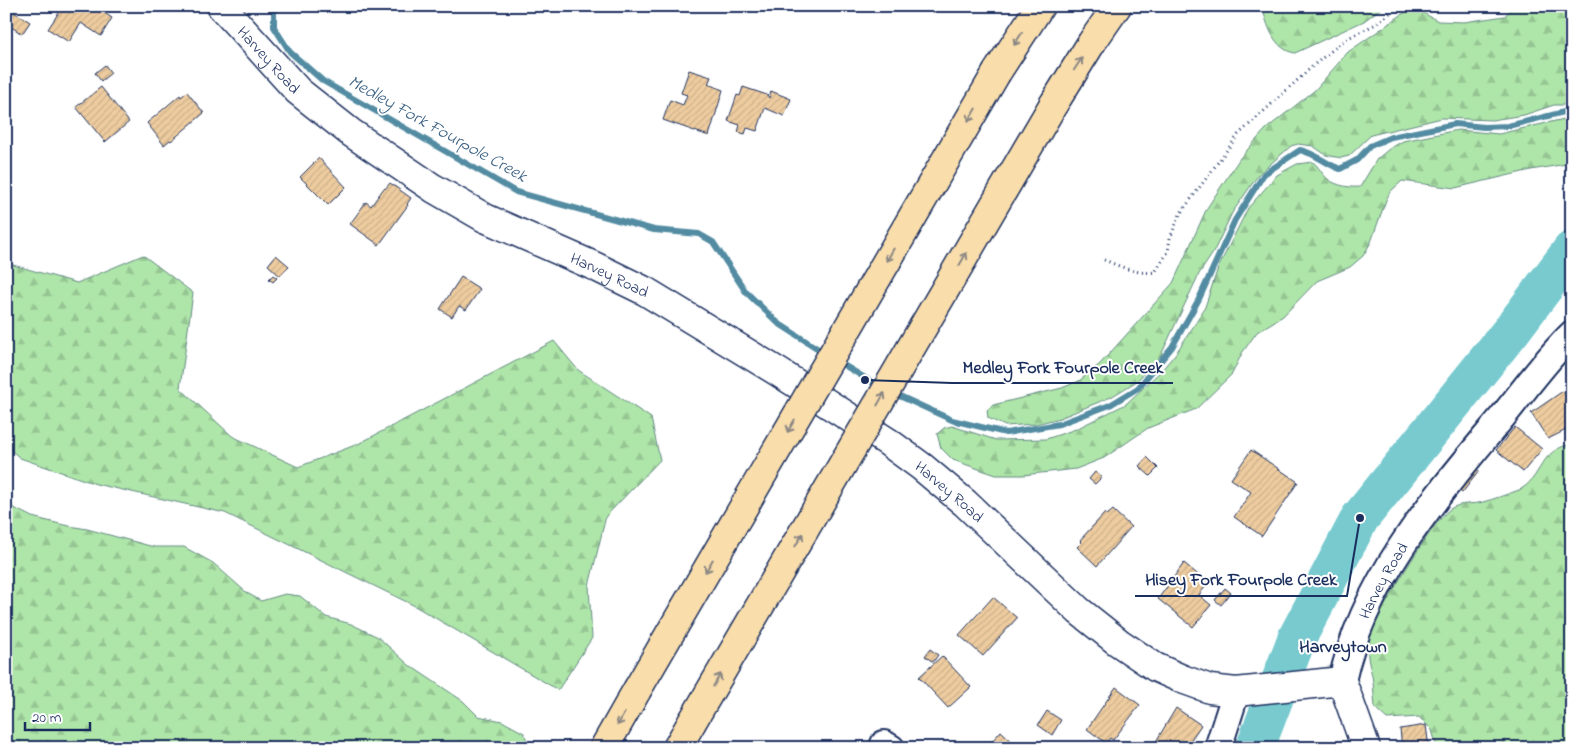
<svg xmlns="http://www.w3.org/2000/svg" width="1578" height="754" font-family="'Indie Flower',sans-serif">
	<defs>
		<pattern id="forest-firs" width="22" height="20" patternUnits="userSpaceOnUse" patternTransform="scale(1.25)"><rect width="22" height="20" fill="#aee5a8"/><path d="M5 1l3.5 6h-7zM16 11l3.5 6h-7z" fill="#95c593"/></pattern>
		<pattern id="building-hatch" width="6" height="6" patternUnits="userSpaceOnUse" patternTransform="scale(1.25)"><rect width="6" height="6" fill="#eecc9f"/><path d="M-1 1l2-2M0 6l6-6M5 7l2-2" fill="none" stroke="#ccb08b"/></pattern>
	</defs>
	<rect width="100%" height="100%" fill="#fff"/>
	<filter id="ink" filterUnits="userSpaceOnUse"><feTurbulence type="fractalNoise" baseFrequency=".02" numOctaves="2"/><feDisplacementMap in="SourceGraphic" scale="10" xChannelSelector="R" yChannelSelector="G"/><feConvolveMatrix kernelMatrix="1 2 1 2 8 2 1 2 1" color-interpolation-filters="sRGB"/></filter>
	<g filter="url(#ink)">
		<g fill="url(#forest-firs)" stroke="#648a83">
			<path d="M1262,6h122l-20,15 -69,32c-21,-3 -28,-28 -33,-47z"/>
			<path d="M1513,6h59v99h-18l-30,10 -32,5 -50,-2 -71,17 -22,21 -8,2 -15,-3 -13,-9 -15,-2 -7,2 -32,28 -27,39 -19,40 -14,21 -38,81 -24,26 -26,16 -51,21 -24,6 -31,2 -17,-8 -1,-8 6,-5 69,-17 17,-7 21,-17 73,-81 34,-75 33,-50 26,-29 49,-39 33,-38 59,-41 9,-2 22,12 26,1 41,-6z"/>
			<path d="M1564,119h8v44l-41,7 -76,18 -53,-7 -12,11 -4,8 -15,42 -8,14 -13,11 -33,14 -34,35 -26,16 -15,21 -10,21 -36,35 -48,19 -44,30 -28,11 -53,6h-27l-43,-15 -12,-12 -4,-14 7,-6 8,-2 44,14 50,-1 30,-10 50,-25 35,-33 15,-18 21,-32 8,-14 13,-39 30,-60 29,-33 20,-11 16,-2c5,4 6,7 10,12 8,11 24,14 37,13l17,-28 12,-10 14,-8 55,-11 41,4z"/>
			<path d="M143,255l50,38 -13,95 52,48 66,31 60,-23 196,-103 24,29 73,48 9,42 -54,56 -17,70 3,52 -34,52 -145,-85 -188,-92 -129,-29 -76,-26 -14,-12v-183l71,20z"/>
			<path d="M1572,444v304h-135l-5,-18 -13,-13 -32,2 -12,-11c-1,-9 -1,-17 -2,-26 -2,-15 -8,-25 -4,-41 5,-23 63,-119 81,-132 11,-7 22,-4 33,-7 11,-3 25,-8 36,-12 23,-11 19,-40 53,-46z"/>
			<path d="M6,504l26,13 32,8 23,4 67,18h30l29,16 34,30 14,8 24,-7 15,2 26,21 25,7 27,13 31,28 54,36 15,15 24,5 22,12 6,15h-524z"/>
		</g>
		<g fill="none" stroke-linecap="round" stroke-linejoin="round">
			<g stroke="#538ca2" stroke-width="6">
				<path d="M274,6v21l16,25 33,29 193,111 138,38 45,4 14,8 33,50 32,31 48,31"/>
				<path d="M837,361l43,26"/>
				<path d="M893,393l59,27 54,13 53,-9 51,-19 28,-17 34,-41 27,-48 36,-79 29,-46 36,-24c17,4 24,13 40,19l17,-9 13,-14 21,-9 64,-13 29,3 24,-1 64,-16"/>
			</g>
			<path stroke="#78cacf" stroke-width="39" d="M1255,748l42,-110 63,-120 151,-187 61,-81"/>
		</g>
		<g fill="url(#building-hatch)" stroke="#1b2f5e">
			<path d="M63,6h31l18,12 -11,18 -20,-13 -12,19 -21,-13z"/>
			<path d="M14,12l16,10 -8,12 -15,-10z"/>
			<path d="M105,65l6,8 -10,8 -6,-8z"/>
			<path d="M689,70l22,7 -3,7 15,6 -14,46 -46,-16 7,-20 13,5 4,-10 -6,-2z"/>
			<path d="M101,87l28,35 -24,20 -29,-35z"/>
			<path d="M743,87l24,8 2,3 2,-7 20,8 -7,17 -19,-8 -8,23 -10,-3 -2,6 -7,-2 2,-7 -12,-4 9,-26 3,1z"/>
			<path d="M187,92l17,21 -33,28 -1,-1 -6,5 -17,-22 33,-28 1,2z"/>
			<path d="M319,158l27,29 -18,18 -28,-28z"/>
			<path d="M390,183l21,15 -4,6 1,1 -29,40 -29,-21 16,-22 5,4 13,-18 1,1z"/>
			<path d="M276,255l13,11 -9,10 -12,-11z"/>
			<path d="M273,275l4,3 -4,4 -4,-3z"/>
			<path d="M461,277l19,12 -14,21 -7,-4 -7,11 -12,-8z"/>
			<path d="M1563,391l9,12v24l-24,12 -17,-26z"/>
			<path d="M1515,427l27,22 -19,23 -27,-22z"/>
			<path d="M1251,450l47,32 -36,54 -28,-19 17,-25 -20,-13z"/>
			<path d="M1147,457l11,11 -8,8 -11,-10z"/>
			<path d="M1473,465l6,6 -17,22 -7,-6z"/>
			<path d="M1095,472l7,5 -7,7 -6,-5z"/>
			<path d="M1113,510l18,17 -34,39 -20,-19 5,-5 -2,-2 25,-27 2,2z"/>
			<path d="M1184,563l24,20 -9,12 12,10 -18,22 -35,-28z"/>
			<path d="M1225,588l6,5 -10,12 -6,-5z"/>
			<path d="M993,597l24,21 -34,38 -24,-21z"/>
			<path d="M930,649l8,6 -5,7 -8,-6z"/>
			<path d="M942,656l29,31 -23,21 -29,-31z"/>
			<path d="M1116,687l24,18 -27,35 -3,-2 -4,5 -19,-14z"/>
			<path d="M1176,708l25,17 -13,19 3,2 -39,2z"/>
			<path d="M1047,711l14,9 -9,15 -14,-10z"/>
			<path d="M1426,725l3,23h-27l-2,-19z"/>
			<path d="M1001,731l18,17h-33z"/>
		</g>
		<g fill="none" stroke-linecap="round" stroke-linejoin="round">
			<defs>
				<g id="minor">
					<path id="s1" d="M1342,681c22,-101 92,-182 157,-260 24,-29 46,-61 73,-87"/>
					<path d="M884,744l7,4"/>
					<path d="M1218,748l18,-56"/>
				</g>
				<g id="tertiary">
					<path id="s2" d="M221,6l77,85 52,41 83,56 52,30 109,48 51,25 130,79 113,72 34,25 43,36 114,108 39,31 37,25 27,12 28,10 26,3 106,-11 24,67"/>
				</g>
				<g id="motorway">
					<path d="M997,72l43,-66"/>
					<path d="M1053,105l39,-63 25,-36"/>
					<path d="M604,748l33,-58"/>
					<path d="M677,748l15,-26"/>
				</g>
			</defs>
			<use href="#minor" stroke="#1b2f5e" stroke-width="30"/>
			<use href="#tertiary" stroke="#1b2f5e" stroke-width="31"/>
			<use href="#motorway" stroke="#1b2f5e" stroke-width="31"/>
			<path stroke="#1b2f5e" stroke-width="3" stroke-dasharray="1 4" stroke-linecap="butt" d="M1104,260c16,6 33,15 51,12l13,-20 2,-14 10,-24 58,-79 77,-71 31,-25 30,-15 23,-18"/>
			<use href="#minor" stroke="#fff" stroke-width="26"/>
			<use href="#tertiary" stroke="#fff" stroke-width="28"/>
			<use href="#motorway" stroke="#f9ddab" stroke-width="28"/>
			<defs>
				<g id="motorway-bridge">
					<path d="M637,690l360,-618"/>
					<path d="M692,722l361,-617"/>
				</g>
			</defs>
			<use href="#motorway-bridge" stroke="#1b2f5e" stroke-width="31" stroke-linecap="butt"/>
			<use href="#motorway-bridge" stroke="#f9ddab" stroke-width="28"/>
		</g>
		<defs><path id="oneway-shaft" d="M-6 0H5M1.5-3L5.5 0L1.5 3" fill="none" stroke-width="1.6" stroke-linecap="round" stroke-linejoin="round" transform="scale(1.25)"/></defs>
		<g stroke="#8a8684">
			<use href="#oneway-shaft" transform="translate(1018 39) rotate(122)"/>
			<use href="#oneway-shaft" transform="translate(1078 64) rotate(-57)"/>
			<use href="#oneway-shaft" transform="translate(972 115) rotate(120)"/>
			<use href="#oneway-shaft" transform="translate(890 255) rotate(120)"/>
			<use href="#oneway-shaft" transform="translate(963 259) rotate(-60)"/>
			<use href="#oneway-shaft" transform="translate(881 399) rotate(-60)"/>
			<use href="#oneway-shaft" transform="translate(791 426) rotate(120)"/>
			<use href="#oneway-shaft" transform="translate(799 540) rotate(-60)"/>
			<use href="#oneway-shaft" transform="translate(709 566) rotate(120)"/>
			<use href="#oneway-shaft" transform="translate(717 680) rotate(-60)"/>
			<use href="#oneway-shaft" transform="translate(621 719) rotate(120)"/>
		</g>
	</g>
	<g text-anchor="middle" stroke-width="4" stroke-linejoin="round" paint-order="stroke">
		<g font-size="16" fill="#1b2f5e" stroke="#fff">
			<text dy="6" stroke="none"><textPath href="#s2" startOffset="72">Harvey Road</textPath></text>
			<text dy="6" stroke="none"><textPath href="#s2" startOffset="478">Harvey Road</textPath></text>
			<text dy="6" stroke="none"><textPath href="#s2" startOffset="882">Harvey Road</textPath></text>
			<text dy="6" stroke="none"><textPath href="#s1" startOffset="109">Harvey Road</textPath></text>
		</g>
		<g font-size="18" font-style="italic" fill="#375e80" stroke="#fff">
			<text transform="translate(438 128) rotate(29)" y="6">Medley Fork Fourpole Creek</text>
		</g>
		<g font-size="18" font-weight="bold" fill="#1b2f5e" stroke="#fff">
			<text x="1343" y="652">Harveytown</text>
		</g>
	</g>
	<path fill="none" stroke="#1b2f5e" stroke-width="2" d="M865 380L952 383H1173M1360 518L1347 596H1135"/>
	<g fill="#1b2f5e" stroke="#fff" stroke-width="2">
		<circle cx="865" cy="380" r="5"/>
		<circle cx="1360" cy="518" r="5"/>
	</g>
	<g font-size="18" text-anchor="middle" font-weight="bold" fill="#1b2f5e" stroke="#fff" stroke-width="4" stroke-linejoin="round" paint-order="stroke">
		<text x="1063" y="373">Medley Fork Fourpole Creek</text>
		<text x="1241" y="585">Hisey Fork Fourpole Creek</text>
	</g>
	<rect width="1578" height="754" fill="none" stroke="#fff" stroke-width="25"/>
	<rect x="12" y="12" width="1553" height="729" fill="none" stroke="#1b2f5e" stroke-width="2" filter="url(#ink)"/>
	<path d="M25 722v8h65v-8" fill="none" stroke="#1b2f5e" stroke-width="2.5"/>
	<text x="32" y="722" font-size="15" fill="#1b2f5e" stroke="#ffffff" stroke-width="4" paint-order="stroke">20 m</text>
</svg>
